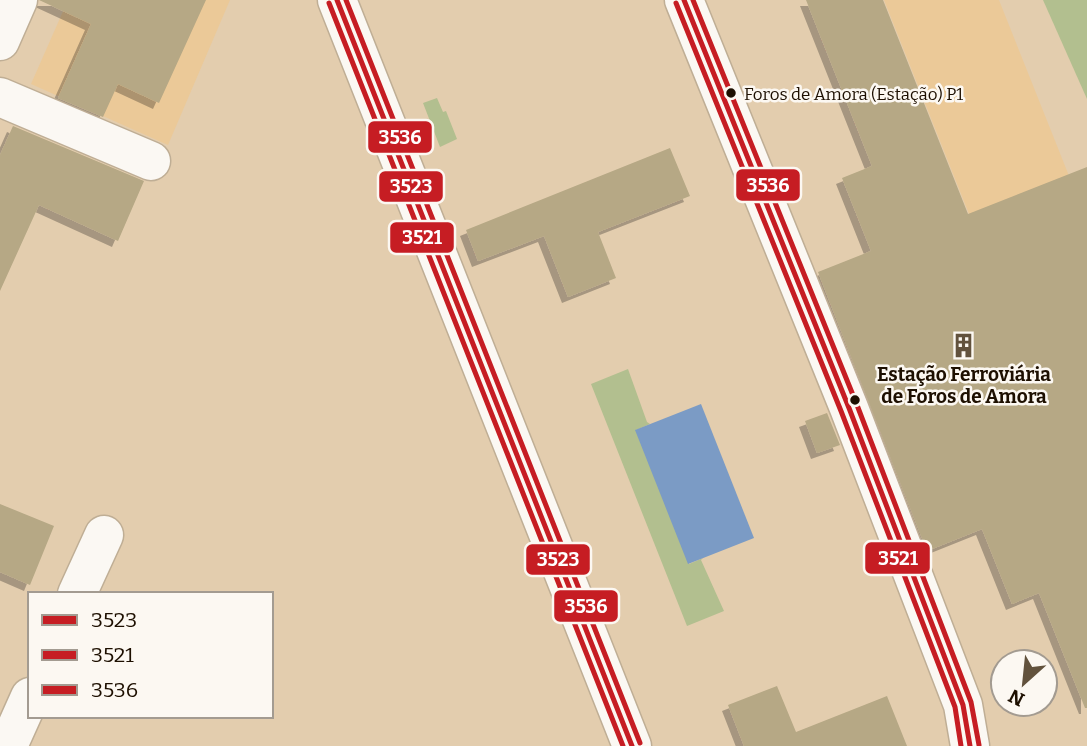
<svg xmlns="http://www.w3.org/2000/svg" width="1087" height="746" font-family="Bitter,serif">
	<defs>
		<filter id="shadow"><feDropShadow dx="-6" dy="6" stdDeviation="0" flood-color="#0004"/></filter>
	</defs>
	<rect width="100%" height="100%" fill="#e3cdae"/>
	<g fill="#ebc998">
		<path d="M68,0h162l-62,145 -137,-61z"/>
		<path d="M884,0h115l88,221v290z"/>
	</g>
	<g fill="#b2bf8f">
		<path d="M1043,0h44v99z"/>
		<path d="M437,98l6,14 3,-1 11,28 -17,8 -17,-44z"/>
		<path d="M628,369l19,53 3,2 -14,6 53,134 14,-6 -2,2 23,51 -37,15 -96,-242z"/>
	</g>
	<path fill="#7b9bc5" d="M701,404l53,134 -66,26 -53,-134z"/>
	<g fill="#b6a885" filter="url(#shadow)">
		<path d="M39,0h167l-47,103 -41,-19 -15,33 -45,-19 33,-74z"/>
		<path d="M806,0h77l85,214 119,-47v541h-2l-46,-115 -27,11 -30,-75 -55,22 -109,-279 53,-21 -29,-73 30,-12z"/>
		<path d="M13,126l131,55 -26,60 -79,-36 -39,86v-136z"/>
		<path d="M670,148l20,48 -92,36 18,46 -48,19 -24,-61 -66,25 -12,-31z"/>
		<path d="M827,413l13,32 -23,8 -12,-32z"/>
		<path d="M0,504l54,22 -24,59 -30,-13z"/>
		<path d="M777,686l19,46 91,-36 20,50h-163l-16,-41z"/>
	</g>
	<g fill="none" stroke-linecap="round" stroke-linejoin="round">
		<defs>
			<g id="street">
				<path d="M337,0l295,746"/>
				<path d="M684,0l165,408 114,297 7,41"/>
				<path d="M0,41l18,-41"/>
				<path d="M0,97l151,64"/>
				<path d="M77,594l27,-59"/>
				<path d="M8,746l22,-49"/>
			</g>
		</defs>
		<use href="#street" stroke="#bfae95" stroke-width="41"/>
		<use href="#street" stroke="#fbf8f3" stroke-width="38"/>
		<defs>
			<g id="bus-1">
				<path d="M337,0l295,746"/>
				<path d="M684,0l165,408 114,297 7,41"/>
			</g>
			<g id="bus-2">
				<path d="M329,3l294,743"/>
				<path d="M676,3l165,408 114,296 6,39"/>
			</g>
			<g id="bus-3">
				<path d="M346,0l294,743"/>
				<path d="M693,0l164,405 114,297 8,43"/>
			</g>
		</defs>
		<use href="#bus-1" stroke="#fcf8f2" stroke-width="10"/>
		<use href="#bus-2" stroke="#fcf8f2" stroke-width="10"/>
		<use href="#bus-3" stroke="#fcf8f2" stroke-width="10"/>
		<use href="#bus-1" stroke="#c61d23" stroke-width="5"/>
		<use href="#bus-2" stroke="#c61d23" stroke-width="5"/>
		<use href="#bus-3" stroke="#c61d23" stroke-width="5"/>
	</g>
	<defs>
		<symbol id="building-bare" viewBox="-9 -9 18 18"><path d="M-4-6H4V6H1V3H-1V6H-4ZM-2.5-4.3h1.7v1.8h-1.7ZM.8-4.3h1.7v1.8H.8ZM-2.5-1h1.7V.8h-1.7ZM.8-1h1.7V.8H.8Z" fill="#62523d" stroke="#fcf8f2" stroke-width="2.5" paint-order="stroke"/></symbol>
	</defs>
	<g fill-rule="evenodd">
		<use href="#building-bare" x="946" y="328" width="35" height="35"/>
	</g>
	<g fill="#1d0f00" stroke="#fcf8f2" stroke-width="2.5">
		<circle cx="731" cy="93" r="6"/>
		<circle cx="855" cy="400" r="6"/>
	</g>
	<g text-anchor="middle" stroke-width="5" stroke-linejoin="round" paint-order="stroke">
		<g font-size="17" fill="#1d0f00" stroke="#fcf8f2" text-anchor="start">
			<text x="744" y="100">Foros de Amora (Estação) P1</text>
		</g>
		<g font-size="19" font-weight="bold" fill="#1d0f00" stroke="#fcf8f2">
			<text x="964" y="381">Estação Ferroviária<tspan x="964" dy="22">de Foros de Amora</tspan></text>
		</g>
	</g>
	<g stroke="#fcf8f2" stroke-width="2.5">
		<rect x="367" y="120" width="66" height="34" rx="7" fill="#c61d23"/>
		<rect x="735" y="168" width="66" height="34" rx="7" fill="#c61d23"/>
		<rect x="378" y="170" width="66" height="33" rx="7" fill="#c61d23"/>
		<rect x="389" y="221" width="66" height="33" rx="7" fill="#c61d23"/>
		<rect x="864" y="541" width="67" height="34" rx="7" fill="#c61d23"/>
		<rect x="525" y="543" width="66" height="33" rx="7" fill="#c61d23"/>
		<rect x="553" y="589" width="66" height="34" rx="7" fill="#c61d23"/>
	</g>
	<g font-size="19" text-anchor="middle" font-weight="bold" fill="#fff">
		<text x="400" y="144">3536</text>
		<text x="768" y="192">3536</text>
		<text x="411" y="193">3523</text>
		<text x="422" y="244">3521</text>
		<text x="898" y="565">3521</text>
		<text x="558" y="566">3523</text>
		<text x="586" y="613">3536</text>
	</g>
	<rect x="28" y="592" width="245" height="126" fill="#fcf8f2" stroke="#a39b91" stroke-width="2"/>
	<rect x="42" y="615" width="35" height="10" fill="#c61d23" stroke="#a39b91" stroke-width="2"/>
	<text x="91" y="627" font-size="21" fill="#1d0f00">3523</text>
	<rect x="42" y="650" width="35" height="10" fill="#c61d23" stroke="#a39b91" stroke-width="2"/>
	<text x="91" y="662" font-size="21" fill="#1d0f00">3521</text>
	<rect x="42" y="685" width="35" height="10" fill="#c61d23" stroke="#a39b91" stroke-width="2"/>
	<text x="91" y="697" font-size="21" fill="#1d0f00">3536</text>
	<g transform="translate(1024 683) rotate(207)"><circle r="33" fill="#fcf8f2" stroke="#a39b91" stroke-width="2"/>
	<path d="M0-5L12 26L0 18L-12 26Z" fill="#62523d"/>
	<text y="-10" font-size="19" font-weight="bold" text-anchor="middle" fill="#1d0f00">N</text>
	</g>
</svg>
